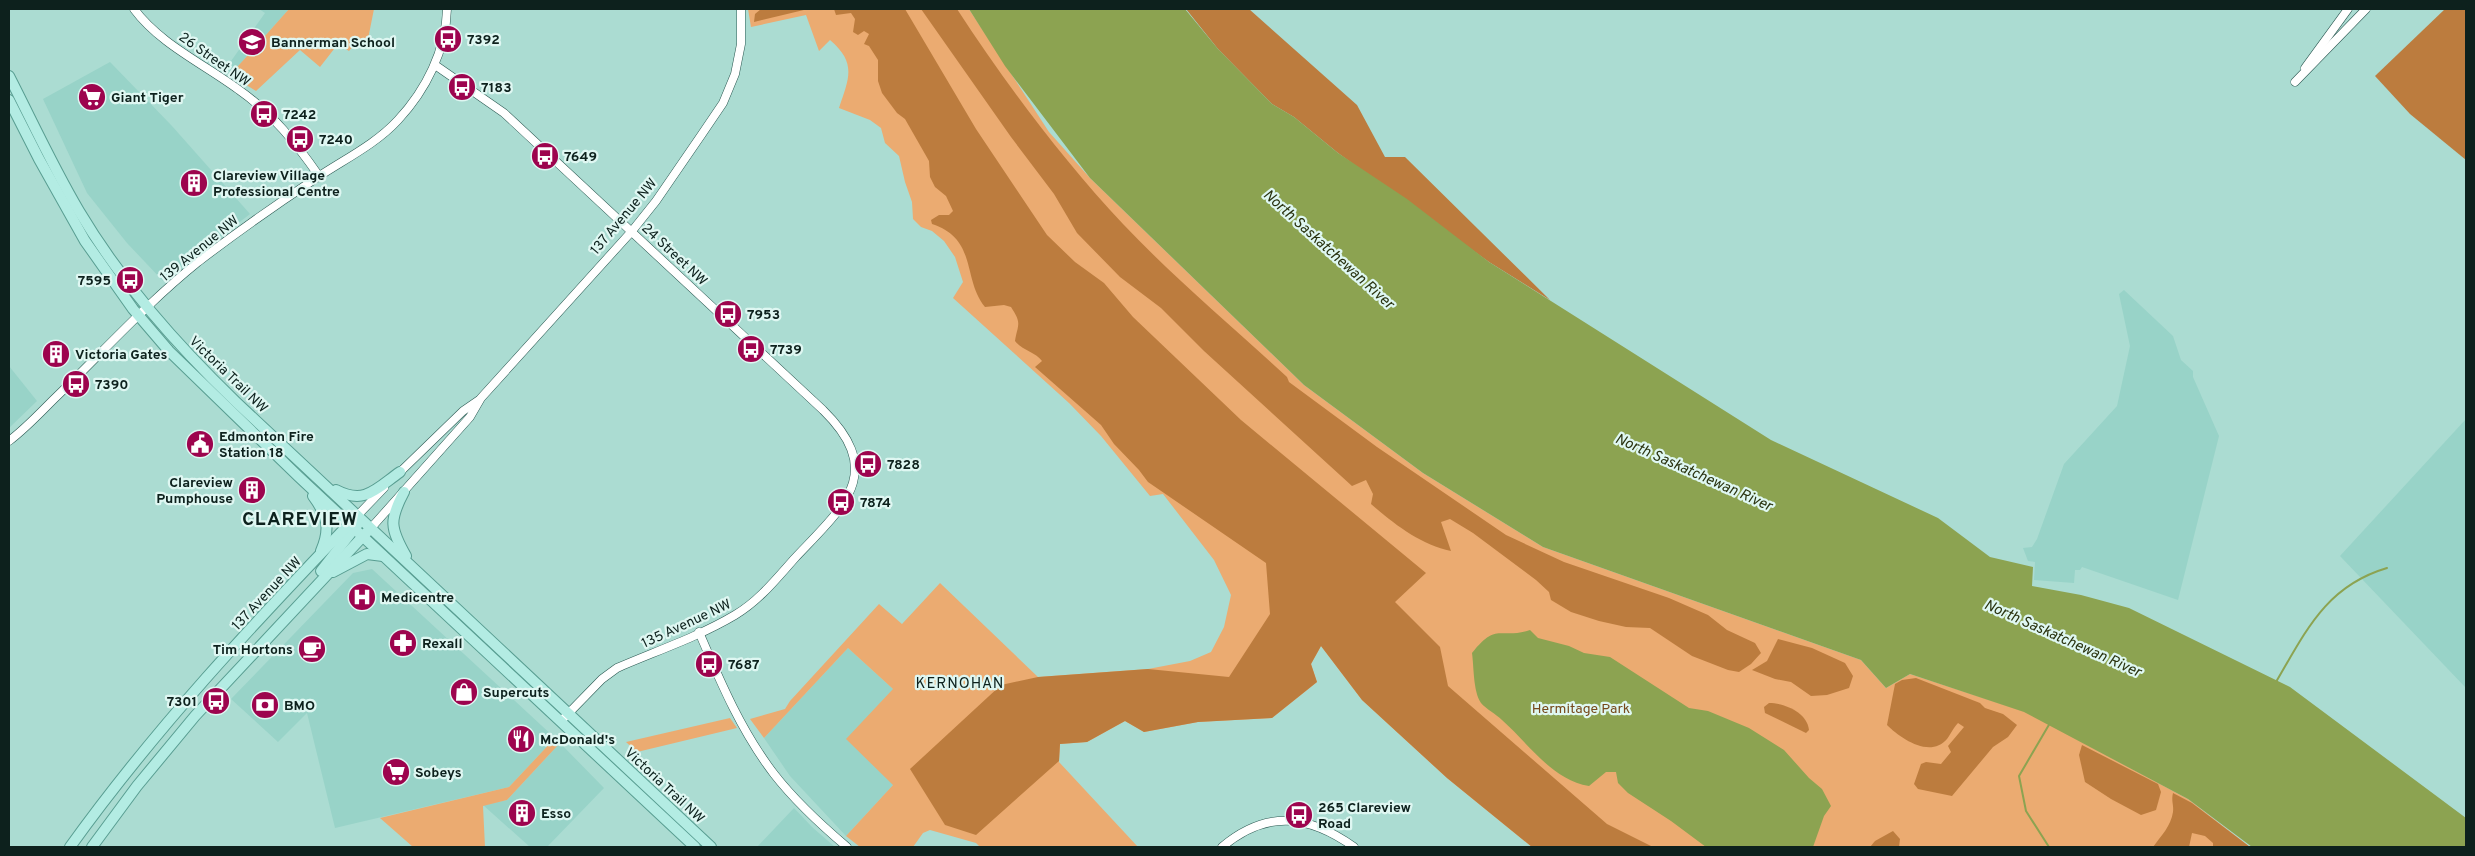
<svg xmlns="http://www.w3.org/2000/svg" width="2475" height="856" font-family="Overpass,sans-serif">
	<rect width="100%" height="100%" fill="#abdcd2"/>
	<g fill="#98d3c8">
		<path d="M259,9h30l-59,66 -6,-4 41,-58z"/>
		<path d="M110,62l62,64 78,88 -87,67 -36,-38 -40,-50 -44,-94z"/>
		<path d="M2124,290l49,46 8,24 12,11v6l26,59 -41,164 -96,-33 -2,3h-5l-1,13 -40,-3 1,-18 -7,-1 -5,-13 9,-1 5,-8 27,-75 53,-58 13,-60 -11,-52z"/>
		<path d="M9,366l28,35 -28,27z"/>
		<path d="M2466,419v269l-126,-132z"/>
		<path d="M372,569l183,169 -46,49 -174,41 -28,-115 -29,29 -47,-43 122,-126z"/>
		<path d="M848,648l45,41v96l-47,51 -56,-60 -26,-38z"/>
		<path d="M560,743l44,45 -57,59h-17l-47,-42 24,-5z"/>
		<path d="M794,808l18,19 23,20h-78z"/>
	</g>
	<g fill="#ebab71">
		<path d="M289,9h85l-6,30c-6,5 -15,6 -19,12l-11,-7 -18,23 -20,-17 -44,41 -26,-16z"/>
		<path d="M748,9h221l80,123 41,46 214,207 119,88 120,74 318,113 25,28 24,-14 116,38 162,87 62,48h-718l-85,-69 -85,-78 -41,-54 -10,18 6,18 -45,36 -74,4 -54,10 -19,-11 -38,21 -27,2 -1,18 79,85h-158l-4,-4 -46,-13 -7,3 -10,14h-53l-14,-11 47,-51 -47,-46 47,-50 -45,-41 -84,90 -14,-19 35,-10 5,-8 89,-97 23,20 38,-41 98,94 110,-8 42,-8 21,-9 13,-25 7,-32 -17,-35 -51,-66 -13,2 -49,-60 -32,-33 -116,-105 10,-16 -8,-25 -11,-16 -12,-10 -11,-4 -8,-8 -1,-17 -7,-20 -6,-26 -14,-13 -4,-15 -11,-8 -31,-12c10,-30 18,-45 -9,-68l-11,11 -13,-36 -55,12z"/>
		<path d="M730,718l7,10 -100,24 -11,-10z"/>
		<path d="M555,738l5,5 -53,57 -24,6 2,41h-72l-33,-29 129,-31z"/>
	</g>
	<g fill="#bc7c3e">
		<path d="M761,9h47l-54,13 1,-8z"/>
		<path d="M834,9h71l71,120 71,106 28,27 29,21 29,34 108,103 185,153 -31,29 45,45 8,39 159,138 46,23h-121l-85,-69 -85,-78 -41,-54 -10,18 6,18 -45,36 -74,4 -54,10 -19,-11 -38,21 -27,2 -1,17 -83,74 -31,-10 -35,-56 91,-84 37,-8 110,-8 81,8 41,-63 -4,-51 -118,-81 -9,-12 -25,-26 -13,-19 -66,-58 7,-6c-6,-9 -19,-10 -27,-20 3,-18 7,-17 -4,-34l-7,-2 -19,2c-23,-28 -7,-68 -53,-83l-1,-4 8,-5h10l4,-4 -7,-15 -11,-9 -5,-10 -1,-16 -24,-42 -8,-6 -15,-20 -4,-12v-21l-9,-14 -5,-2 5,-10 -5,-3 -6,4 -5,-3 2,-13 -4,-6 -15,2z"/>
		<path d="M921,9h36c49,75 105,150 166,215 50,53 110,103 164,153l2,5 88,65 129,88 58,27 105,36 39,17 19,15 28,13 6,10 -10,11 -12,8 -11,-2 -36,-14 -42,-28 -24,-1 -27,-6 -28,-9 -20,-12 -2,-8 -13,-12 -63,-47 -23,-14 -9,3 10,29c-30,-6 -57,-27 -80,-47l2,-10 -7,-14 -14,6 -148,-135 -43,-43 -41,-31 -43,-44 -23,-39 -43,-57z"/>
		<path d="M1186,9h63l108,96 28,52h20l145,143 -61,-38 -151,-109 -44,-36 -22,-13 -54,-55z"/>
		<path d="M2445,9h21v151l-56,-46 -35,-38z"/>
		<path d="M1778,639l34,9 33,15 8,13 -4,12 -22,7 -16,1 -20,-14 -16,-3 -23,-9 15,-9z"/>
		<path d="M1916,678l64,25 5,5 18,6 14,11 -9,12 -15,10 -41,49 -34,-7 -4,-5 7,-20 5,-2 15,2 10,-12 -3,-6 16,-19 -6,-4c-5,5 -7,11 -11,16 -17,20 -47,-1 -60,-14l8,-41 7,-4z"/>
		<path d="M1769,703c15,0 38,9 40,27l-3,3 -41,-20 -1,-6z"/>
		<path d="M2082,745l76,39 3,8 -5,18 -15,5 -30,-16 -26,-17 -6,-27z"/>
		<path d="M2173,793l19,10 58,44h-37v-4l-8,-7 -13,-3 -3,14h-36c8,-11 18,-21 20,-35 1,-7 -2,-11 0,-19z"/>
		<path d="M1893,831l7,8 -1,8h-29l5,-6z"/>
	</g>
	<g fill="#8ca351">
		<path d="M969,9h216l33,40 54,55 22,13 44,36 69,46 82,63 282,178 167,78 52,39 43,10 -1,19 49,9 48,13 161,79 176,131v29h-214l-64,-48 -164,-87 -114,-38 -24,14 -25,-28 -318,-113 -120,-74 -119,-88 -214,-207 -85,-112z"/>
		<path d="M1530,630l8,8 31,8 15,7 26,4 79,51 19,3 41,17 35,22 25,28 13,11 9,17 -7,10 -11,31h-107l-35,-26 -43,-28 -10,-10 -2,-11h-10l-17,14c-37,-6 -60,-42 -87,-66 -6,-6 -16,-11 -21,-17 -8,-12 -7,-36 -9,-50 25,-32 28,-13 58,-23z"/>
	</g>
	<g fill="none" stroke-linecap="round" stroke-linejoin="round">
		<g stroke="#8ca351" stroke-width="2">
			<path d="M2276,682c30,-51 50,-96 111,-114"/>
			<path d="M2049,847l-23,-36 -7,-35 31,-53"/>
		</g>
		<defs>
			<g id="minor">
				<path d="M134,9c26,35 70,55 105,81 33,23 57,53 80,86"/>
				<path d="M435,65l69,48 319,297c64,63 20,97 -28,148 -18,20 -36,43 -60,57 -37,22 -79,36 -118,53l-15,11 -41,42"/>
				<path d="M2305,68l43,-59"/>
				<path d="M2295,82l71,-73"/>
				<path d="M9,441c16,-12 30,-27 44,-41 48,-46 93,-96 145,-138 39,-30 79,-58 120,-85 27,-18 58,-33 80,-57 28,-30 48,-70 49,-111"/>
				<path d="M398,474l65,-63 16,-11"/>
				<path d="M357,516l27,-28"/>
				<path d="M371,528l99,-111 11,-19 151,-167 24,-30 46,-67 21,-31 12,-29 6,-30v-35"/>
				<path d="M699,632c21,49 42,99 75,142 21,27 47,51 73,73"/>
				<path d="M1222,847c45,-38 87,-32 132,0"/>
			</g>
			<g id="major">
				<path d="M9,76c23,45 44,91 70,135 43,72 97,133 157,191l475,445"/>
				<path d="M9,100l30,59 46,82 48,68 36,42 130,126 396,370"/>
				<path d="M336,490c29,15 40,-1 64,-18"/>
				<path d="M404,492c-15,28 -14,36 2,64"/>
				<path d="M313,496c14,19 18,32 8,55"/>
				<path d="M321,571l37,-47"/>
				<path d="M333,572l34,-18 16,2"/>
				<path d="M70,847c84,-117 183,-223 283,-327"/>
				<path d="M92,847l45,-61 58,-70 172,-184"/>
			</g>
		</defs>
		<use href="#minor" stroke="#2b5952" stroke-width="9"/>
		<use href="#major" stroke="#589d91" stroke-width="12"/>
		<use href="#minor" stroke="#fff" stroke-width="8"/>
		<use href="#major" stroke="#b3ece3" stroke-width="10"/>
	</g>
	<defs>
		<symbol id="bus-disc" viewBox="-11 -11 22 22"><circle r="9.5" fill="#9d044e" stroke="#dff7f2"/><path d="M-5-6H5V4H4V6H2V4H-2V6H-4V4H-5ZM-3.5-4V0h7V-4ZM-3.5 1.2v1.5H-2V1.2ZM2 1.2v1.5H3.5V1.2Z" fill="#fff"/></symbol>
		<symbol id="school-disc" viewBox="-11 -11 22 22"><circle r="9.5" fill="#9d044e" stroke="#dff7f2"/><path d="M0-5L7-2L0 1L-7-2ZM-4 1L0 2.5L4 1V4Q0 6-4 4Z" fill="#fff"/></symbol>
		<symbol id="supermarket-disc" viewBox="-11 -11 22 22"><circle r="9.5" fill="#9d044e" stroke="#dff7f2"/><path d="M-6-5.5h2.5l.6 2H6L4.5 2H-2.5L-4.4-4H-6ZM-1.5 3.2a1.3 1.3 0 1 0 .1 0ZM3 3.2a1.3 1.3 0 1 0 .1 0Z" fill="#fff"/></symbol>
		<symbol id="building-disc" viewBox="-11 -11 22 22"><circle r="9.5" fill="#9d044e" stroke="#dff7f2"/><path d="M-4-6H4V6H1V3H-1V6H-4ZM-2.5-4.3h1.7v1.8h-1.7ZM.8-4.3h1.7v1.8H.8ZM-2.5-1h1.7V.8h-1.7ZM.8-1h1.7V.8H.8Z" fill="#fff"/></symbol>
		<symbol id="civic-disc" viewBox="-11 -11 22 22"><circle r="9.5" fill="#9d044e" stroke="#dff7f2"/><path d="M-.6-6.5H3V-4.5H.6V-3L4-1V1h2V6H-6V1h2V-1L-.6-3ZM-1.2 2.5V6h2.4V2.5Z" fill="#fff"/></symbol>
		<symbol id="hospital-disc" viewBox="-11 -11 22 22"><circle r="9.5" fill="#9d044e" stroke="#dff7f2"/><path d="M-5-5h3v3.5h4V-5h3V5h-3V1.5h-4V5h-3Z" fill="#fff"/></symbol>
		<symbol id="pharmacy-disc" viewBox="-11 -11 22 22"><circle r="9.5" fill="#9d044e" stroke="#dff7f2"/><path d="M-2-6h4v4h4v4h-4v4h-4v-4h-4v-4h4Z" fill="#fff"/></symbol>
		<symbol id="cafe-disc" viewBox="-11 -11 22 22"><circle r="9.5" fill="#9d044e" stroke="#dff7f2"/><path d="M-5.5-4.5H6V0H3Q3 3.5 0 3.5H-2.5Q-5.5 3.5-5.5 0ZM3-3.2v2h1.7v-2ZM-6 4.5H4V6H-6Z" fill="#fff"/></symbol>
		<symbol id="shop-disc" viewBox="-11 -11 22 22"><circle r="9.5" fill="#9d044e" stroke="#dff7f2"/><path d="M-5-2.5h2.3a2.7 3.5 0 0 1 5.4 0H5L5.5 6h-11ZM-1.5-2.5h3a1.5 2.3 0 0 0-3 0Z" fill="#fff"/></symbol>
		<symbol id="bank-disc" viewBox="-11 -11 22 22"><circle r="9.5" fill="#9d044e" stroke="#dff7f2"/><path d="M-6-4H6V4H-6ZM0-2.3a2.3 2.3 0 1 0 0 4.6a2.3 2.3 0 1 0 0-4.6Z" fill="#fff"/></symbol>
		<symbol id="restaurant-disc" viewBox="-11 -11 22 22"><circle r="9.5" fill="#9d044e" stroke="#dff7f2"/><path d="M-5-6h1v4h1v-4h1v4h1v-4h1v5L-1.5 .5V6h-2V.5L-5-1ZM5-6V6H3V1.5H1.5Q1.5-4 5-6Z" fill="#fff"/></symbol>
	</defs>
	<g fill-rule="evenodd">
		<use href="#bus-disc" x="432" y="23" width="32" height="32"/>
		<use href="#school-disc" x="236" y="26" width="32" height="32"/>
		<use href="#bus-disc" x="446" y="71" width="32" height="32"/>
		<use href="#supermarket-disc" x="76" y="81" width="32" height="32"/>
		<use href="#bus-disc" x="248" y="98" width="32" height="32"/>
		<use href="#bus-disc" x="284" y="123" width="32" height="32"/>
		<use href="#bus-disc" x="529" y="140" width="32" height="32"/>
		<use href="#building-disc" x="178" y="167" width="32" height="32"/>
		<use href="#bus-disc" x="114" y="264" width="32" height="32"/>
		<use href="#bus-disc" x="712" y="298" width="32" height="32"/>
		<use href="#bus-disc" x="735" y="333" width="32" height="32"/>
		<use href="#building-disc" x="40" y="338" width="32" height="32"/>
		<use href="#bus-disc" x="60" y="368" width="32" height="32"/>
		<use href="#civic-disc" x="184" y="428" width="32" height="32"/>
		<use href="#bus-disc" x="852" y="448" width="32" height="32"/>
		<use href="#building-disc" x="236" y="474" width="32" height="32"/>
		<use href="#bus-disc" x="825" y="486" width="32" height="32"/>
		<use href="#hospital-disc" x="346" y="581" width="32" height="32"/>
		<use href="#pharmacy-disc" x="387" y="627" width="32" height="32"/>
		<use href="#cafe-disc" x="296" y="633" width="32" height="32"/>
		<use href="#bus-disc" x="693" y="648" width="32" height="32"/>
		<use href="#shop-disc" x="448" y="676" width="32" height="32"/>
		<use href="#bus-disc" x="200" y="685" width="32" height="32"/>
		<use href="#bank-disc" x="249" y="689" width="32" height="32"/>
		<use href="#restaurant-disc" x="505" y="723" width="32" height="32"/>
		<use href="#supermarket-disc" x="380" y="756" width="32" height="32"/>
		<use href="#building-disc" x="506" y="797" width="32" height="32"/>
		<use href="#bus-disc" x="1283" y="799" width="32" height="32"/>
	</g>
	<g text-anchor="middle" stroke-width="4.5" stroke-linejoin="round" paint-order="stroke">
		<g font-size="14" font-weight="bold" fill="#0d211d" stroke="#dff7f2" text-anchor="start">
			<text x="467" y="44">7392</text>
			<text x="271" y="47">Bannerman School</text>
			<text x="481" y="92">7183</text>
			<text x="111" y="102">Giant Tiger</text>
			<text x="283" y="119">7242</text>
			<text x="319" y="144">7240</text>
			<text x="564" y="161">7649</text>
			<text x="213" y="180">Clareview Village<tspan x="213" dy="16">Professional Centre</tspan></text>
			<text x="111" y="285" text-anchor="end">7595</text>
			<text x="747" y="319">7953</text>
			<text x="770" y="354">7739</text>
			<text x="75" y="359">Victoria Gates</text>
			<text x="95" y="389">7390</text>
			<text x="219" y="441">Edmonton Fire<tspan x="219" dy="16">Station 18</tspan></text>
			<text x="887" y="469">7828</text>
			<text x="233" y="487" text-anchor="end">Clareview<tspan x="233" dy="16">Pumphouse</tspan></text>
			<text x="860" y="507">7874</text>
			<text x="381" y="602">Medicentre</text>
			<text x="422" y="648">Rexall</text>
			<text x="293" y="654" text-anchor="end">Tim Hortons</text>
			<text x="728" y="669">7687</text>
			<text x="483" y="697">Supercuts</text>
			<text x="197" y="706" text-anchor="end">7301</text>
			<text x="284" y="710">BMO</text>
			<text x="540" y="744">McDonald's</text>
			<text x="415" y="777">Sobeys</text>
			<text x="1318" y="812">265 Clareview<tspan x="1318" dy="16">Road</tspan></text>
			<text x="541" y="818">Esso</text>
		</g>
		<g font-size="14" fill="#0d211d" stroke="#dff7f2">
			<text transform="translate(215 59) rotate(35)" y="5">26 Street NW</text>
			<text transform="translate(623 216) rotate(-50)" y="5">137 Avenue NW</text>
			<text transform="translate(199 248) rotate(-39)" y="5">139 Avenue NW</text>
			<text transform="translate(675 254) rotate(43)" y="5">24 Street NW</text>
			<text transform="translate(229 374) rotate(44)" y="5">Victoria Trail NW</text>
			<text transform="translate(266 593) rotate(-47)" y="5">137 Avenue NW</text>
			<text transform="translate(686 623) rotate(-25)" y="5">135 Avenue NW</text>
			<text transform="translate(665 785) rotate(43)" y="5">Victoria Trail NW</text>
		</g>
		<g font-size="14" fill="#76491c" stroke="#dff7f2">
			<text x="1581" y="713">Hermitage Park</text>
		</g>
		<g font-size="15" font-style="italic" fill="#2a3310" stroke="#dff7f2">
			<text transform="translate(1329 249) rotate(42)" y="5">North Saskatchewan River</text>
			<text transform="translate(1694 472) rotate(24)" y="5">North Saskatchewan River</text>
			<text transform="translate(2063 638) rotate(24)" y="5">North Saskatchewan River</text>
		</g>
		<g font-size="15" letter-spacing="1" fill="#0d211d" stroke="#dff7f2">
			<text x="960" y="688">KERNOHAN</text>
		</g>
		<g font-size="19" font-weight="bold" letter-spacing="1" fill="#0d211d" stroke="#dff7f2">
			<text x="300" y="525">CLAREVIEW</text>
		</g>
	</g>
	<rect width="2475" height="856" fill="none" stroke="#0d211d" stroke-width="20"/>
</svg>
